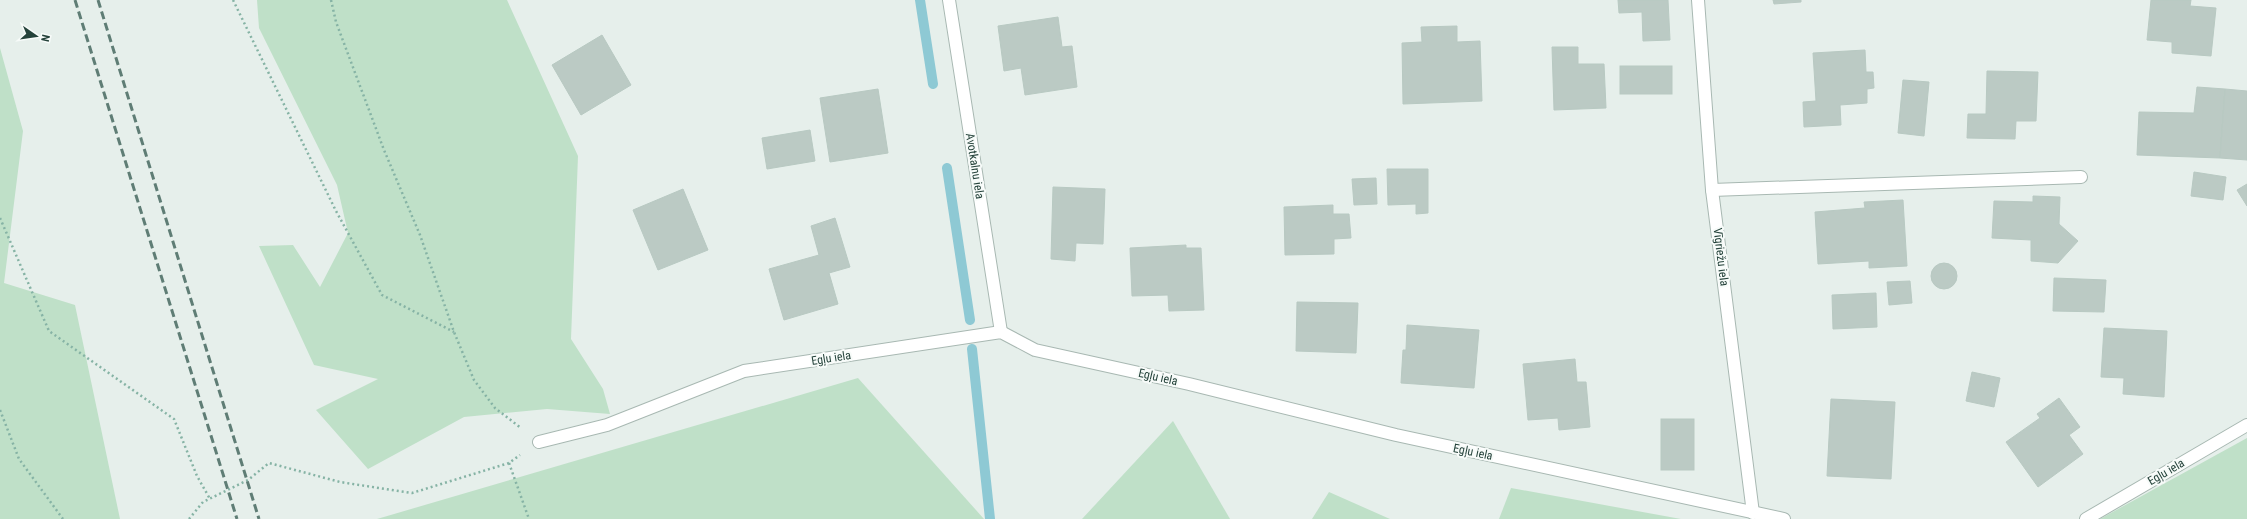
<svg xmlns="http://www.w3.org/2000/svg" width="2247" height="519" font-family="'Roboto Condensed',sans-serif">
	<rect width="100%" height="100%" fill="#e6efeb"/>
	<g fill="#bfe0c8">
		<path d="M257,0h250l71,156 -7,183 32,50 7,25 -63,-5 -83,8 -96,52 -52,-59 62,-31 -64,-14 -55,-119 34,-1 27,42 28,-54 -11,-48 -78,-157z"/>
		<path d="M0,48l23,83 -19,152 71,22 45,214h-120z"/>
		<path d="M858,378l126,141h-607z"/>
		<path d="M1173,421l57,98h-148z"/>
		<path d="M2247,438v81h-147z"/>
		<path d="M1511,488l170,31h-182z"/>
		<path d="M1329,492l61,27h-78z"/>
	</g>
	<g fill="none" stroke-linecap="round" stroke-linejoin="round">
		<g stroke="#8ec9d4" stroke-width="10">
			<path d="M920,0l13,84"/>
			<path d="M947,168l23,152"/>
			<path d="M972,349l18,170"/>
		</g>
	</g>
	<g fill="#bbcac4" stroke="#b8c9c2">
		<path d="M1618,0h50l2,40 -27,1 -1,-29 -23,1z"/>
		<path d="M1773,0h28v2l-27,2z"/>
		<path d="M2151,0h40l-1,6 26,2 -5,48 -39,-3v-11l-25,-2z"/>
		<path d="M1058,17l4,30 10,-1 5,41 -52,8 -4,-27 -17,3 -6,-45z"/>
		<path d="M1457,26v16l23,-1 2,60 -79,3 -1,-61 20,-1 -1,-15z"/>
		<path d="M602,35l29,50 -50,30 -29,-50z"/>
		<path d="M1552,47h26v17h26l2,44 -52,2z"/>
		<path d="M1865,50l1,22h7l1,16 -7,1v14l-27,2 1,20 -37,2 -1,-25 13,-1 -3,-48z"/>
		<rect x="1620" y="66" width="52" height="28"/>
		<path d="M1987,71l51,1 -2,49h-20l-1,18 -48,-1 1,-24h18z"/>
		<path d="M1903,80l26,2 -5,54 -26,-3z"/>
		<path d="M2197,87l28,2 -5,69 -83,-3 2,-43 55,1z"/>
		<path d="M878,89l10,64 -58,9 -10,-64z"/>
		<path d="M2225,89l22,2v69l-27,-2z"/>
		<path d="M810,130l5,31 -48,8 -5,-31z"/>
		<path d="M1387,169h41v44l-12,1v-10l-28,1z"/>
		<path d="M2194,172l32,5 -3,23 -32,-4z"/>
		<path d="M1376,178l1,26 -23,1 -2,-26z"/>
		<path d="M2247,184v22l-10,-16z"/>
		<path d="M1053,187l52,2 -2,55 -27,-1 -1,18 -24,-2z"/>
		<path d="M683,189l25,61 -50,20 -25,-60z"/>
		<path d="M2033,196l27,1 -1,27 19,17 -20,22 -27,-2v-21l-39,-2 2,-37 39,1z"/>
		<path d="M1903,200l4,66 -38,2v-7l-51,3 -3,-52 50,-4 -1,-6z"/>
		<path d="M1333,205v9h16l2,24 -17,1v15l-49,1 -1,-48z"/>
		<path d="M835,218l15,49 -21,6 9,31 -54,16 -15,-51 50,-14 -8,-29z"/>
		<path d="M1186,245v3h15l3,62 -35,1 -1,-16 -36,1 -2,-48z"/>
		<circle cx="1944" cy="276" r="13"/>
		<path d="M2054,278l52,2 -2,32 -51,-1z"/>
		<path d="M1910,281l2,22 -23,2 -2,-23z"/>
		<path d="M1876,293l1,34 -44,2 -1,-34z"/>
		<path d="M1297,302l61,1 -2,50 -60,-2z"/>
		<path d="M1407,325l72,5 -5,58 -73,-5 2,-33h3z"/>
		<path d="M2104,328l63,3 -3,66 -41,-3 1,-16 -23,-1z"/>
		<path d="M1575,359l2,23h9l4,45 -31,3 -1,-12 -30,2 -5,-56z"/>
		<path d="M1972,372l28,6 -6,29 -28,-6z"/>
		<path d="M2059,398l21,29 -11,8 14,19 -45,33 -32,-45 34,-24 -3,-4z"/>
		<path d="M1831,399l64,3 -4,77 -64,-3z"/>
		<rect x="1661" y="419" width="33" height="51"/>
	</g>
	<g fill="none" stroke-linecap="round" stroke-linejoin="round">
		<defs>
			<path id="service" d="M1712,190l369,-13"/>
			<g id="minor">
				<path d="M949,0l52,332"/>
				<path d="M1698,0l14,190 41,323"/>
				<path d="M539,442l68,-17 137,-54 257,-39 34,18 154,34 207,51 388,84"/>
				<path d="M2086,519l161,-94"/>
			</g>
		</defs>
		<use href="#service" stroke="#a8b8b2" stroke-width="14"/>
		<use href="#minor" stroke="#a8b8b2" stroke-width="14"/>
		<g stroke="#86b3a5" stroke-width="2.5" stroke-dasharray="2 3" stroke-linecap="butt">
			<path d="M233,0l103,211 46,84 72,37"/>
			<path d="M331,0l5,22 48,128 36,85 34,97 20,48 21,28 26,20"/>
			<path d="M0,218l49,113 125,88 23,57 13,23"/>
			<path d="M0,410l19,49 44,60"/>
			<path d="M509,463l20,56"/>
			<path d="M189,519l14,-17 45,-22 21,-17 71,19 72,11 97,-30 11,-8"/>
		</g>
		<use href="#service" stroke="#fff" stroke-width="12"/>
		<use href="#minor" stroke="#fff" stroke-width="12"/>
		<g stroke="#5f7d75" stroke-width="3" stroke-dasharray="8 4" stroke-linecap="butt">
			<path d="M75,0l162,519"/>
			<path d="M98,0l161,519"/>
		</g>
	</g>
	<g text-anchor="middle" stroke-width="4" stroke-linejoin="round" paint-order="stroke">
		<g font-size="12" fill="#24423a" stroke="#f7fbf9">
			<text transform="translate(975 166) rotate(81)" y="4">Avotkalnu iela</text>
			<text transform="translate(1721 257) rotate(83)" y="4">Vīgriežu iela</text>
			<text transform="translate(831 358) rotate(-9)" y="4">Egļu iela</text>
			<text transform="translate(1158 377) rotate(13)" y="4">Egļu iela</text>
			<text transform="translate(1473 452) rotate(12)" y="4">Egļu iela</text>
			<text transform="translate(2166 472) rotate(-30)" y="4">Egļu iela</text>
		</g>
	</g>
	<g transform="translate(36 36) rotate(103)" stroke="#f7fbf9" stroke-width="3" paint-order="stroke">
	<path d="M0-3L7 15L0 10L-7 15Z" fill="#24423a"/>
	<text y="-6" font-size="11" font-weight="bold" text-anchor="middle" fill="#24423a">N</text>
	</g>
</svg>
